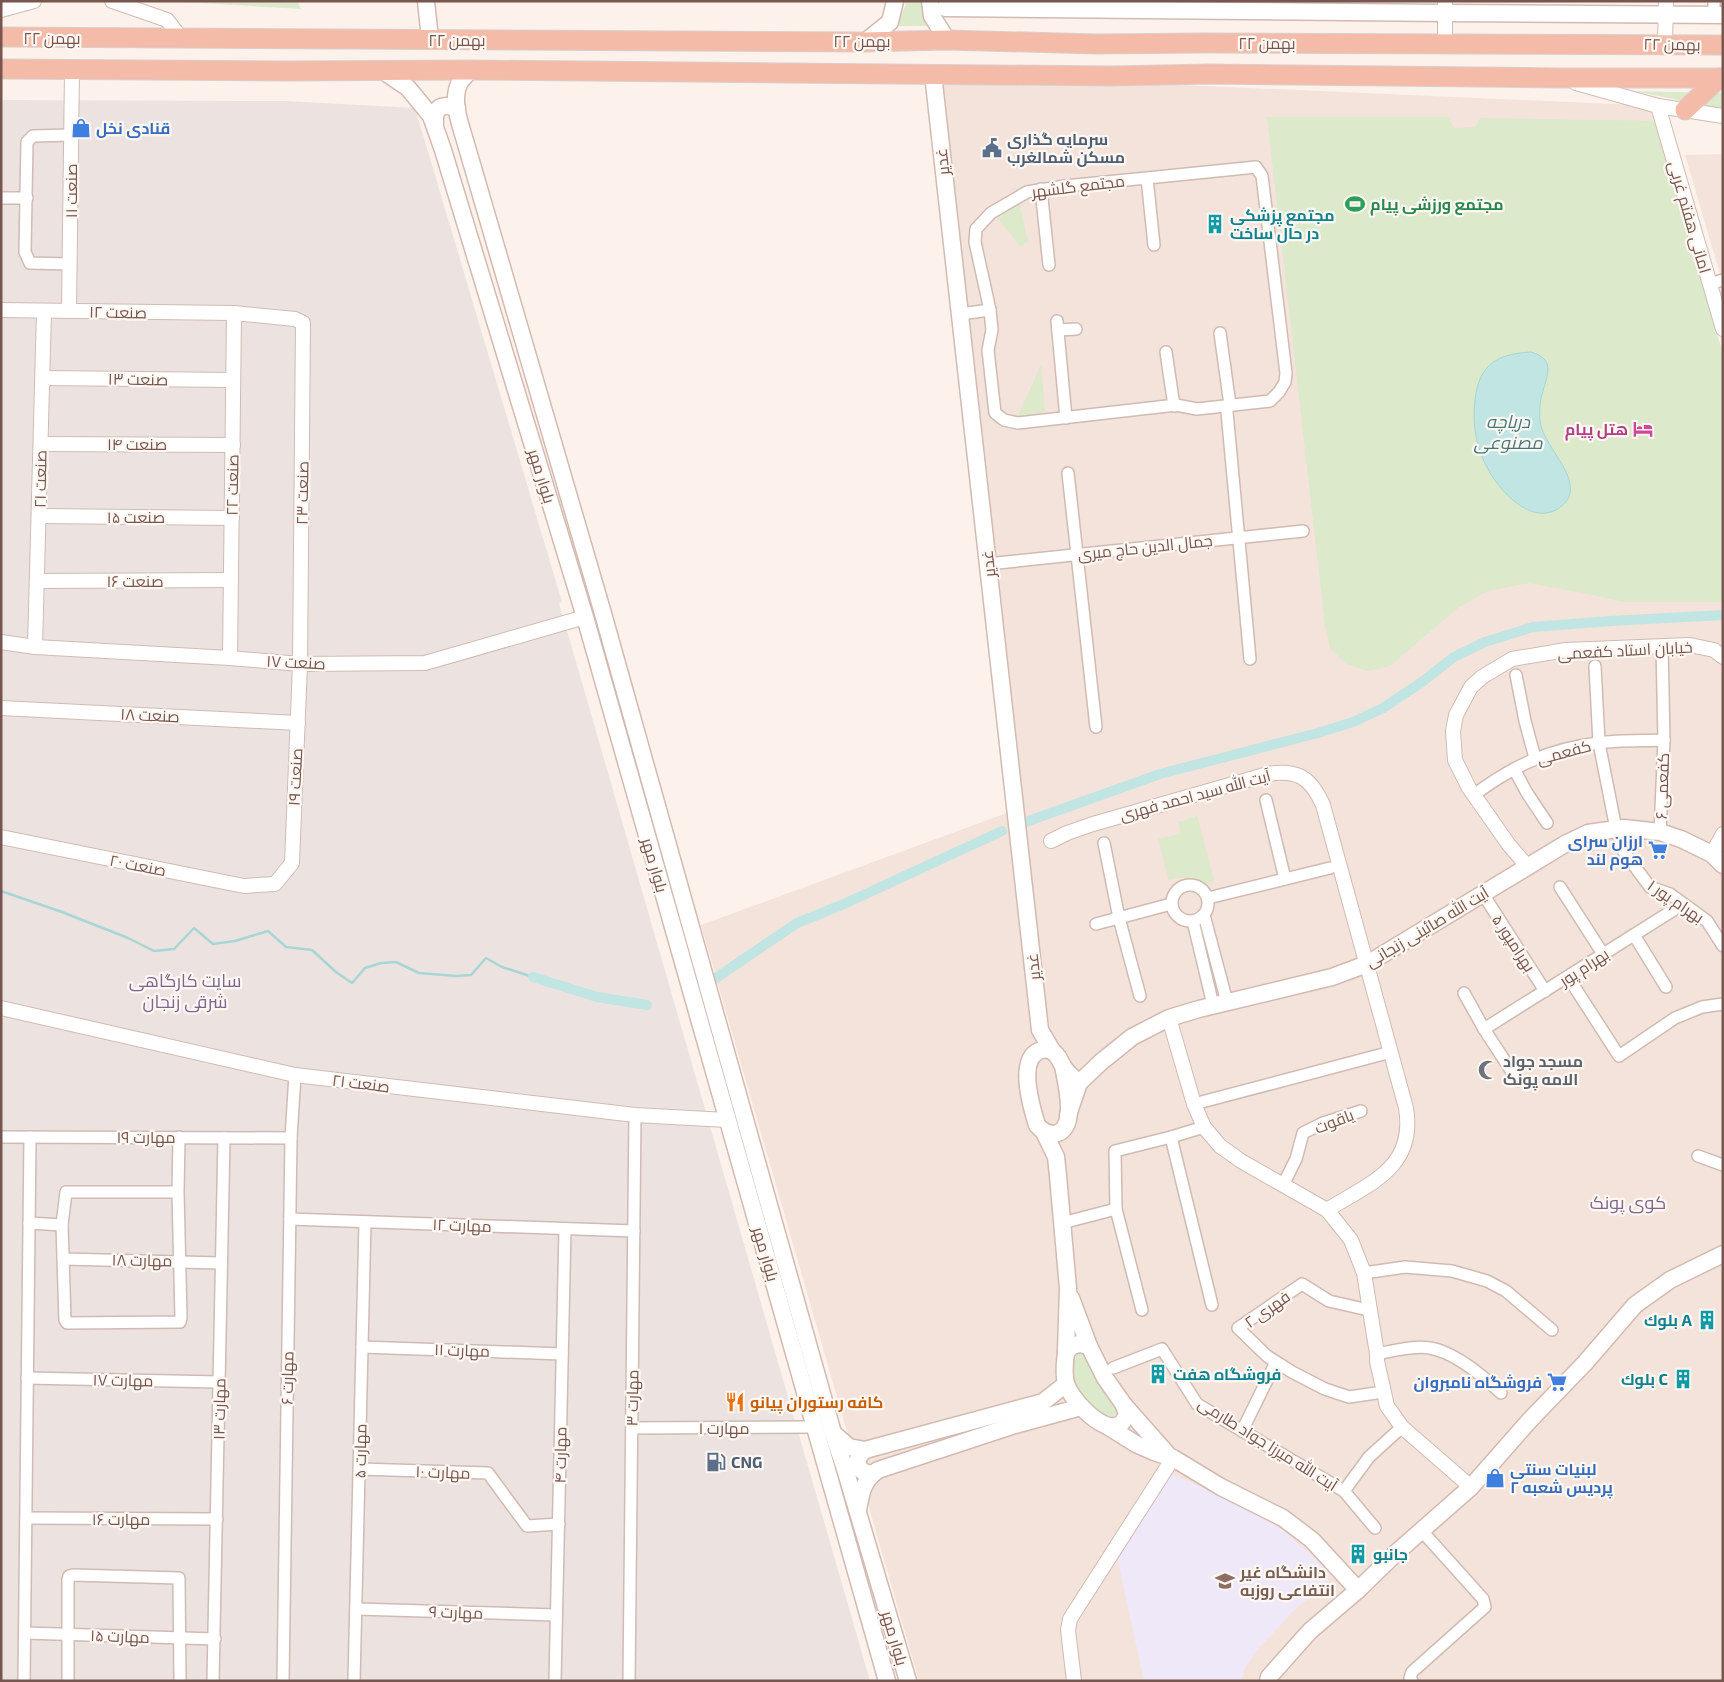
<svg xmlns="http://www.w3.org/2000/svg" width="1724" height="1682" font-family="'Exo 2',Cairo,sans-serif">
	<rect width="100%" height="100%" fill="#fcf2eb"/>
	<g fill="#f3e3da">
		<path d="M1461,1h262v1l-262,1z"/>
		<path d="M933,74l725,32 65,271v1304h-804l-218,-756 314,-115z"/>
		<path d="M1723,154v130l-38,-129z"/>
	</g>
	<path fill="#ece3e0" d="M1,100l284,1 130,7 147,494 -3,1 311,1078h-869z"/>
	<path fill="#efe8f8" d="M1169,1473l67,28 52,33 42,39 -6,16 -26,17 -39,42 -14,20 -4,13h-97l-27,-124z"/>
	<g fill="#dce9ca">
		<path d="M168,1h129l4,8z"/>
		<path d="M905,1h16l2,13 7,12h-34l10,-21z"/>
		<path d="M1634,91l89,2v15l-11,-1z"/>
		<path d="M1267,117h181l6,11 21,-1 5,-9 175,3 68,233v248h-101l-24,-6 -69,-13 -41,8 -29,16 -69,59 -22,5 -22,-7 -16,-16 -5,-23z"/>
		<path d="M1019,202l9,40 -8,4 -22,-27z"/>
		<path d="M1041,365l4,47 -27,4z"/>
		<path d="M1197,816l17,64 -10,7c-14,-10 -19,-11 -35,-7l-11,-41 22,-5 -1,-12z"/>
		<path d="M1075,1348l10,3 32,53 1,8 -6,4 -8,1c-12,-10 -32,-29 -33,-45 0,-7 3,-16 4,-24z"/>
	</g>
	<path fill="#c0e5e3" stroke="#a7d6d5" d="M1531,352c24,7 17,21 12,39 -3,9 -4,20 -3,30 3,25 38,52 29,76 -3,6 -8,10 -13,13 -27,14 -57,-20 -68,-41 -12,-21 -16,-45 -13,-69 4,-36 22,-46 56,-48z"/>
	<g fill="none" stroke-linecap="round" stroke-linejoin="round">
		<path stroke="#a7d6d5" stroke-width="2.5" d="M1,891l61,21 66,26 26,13 20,-2 20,-21 19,16 22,-3 33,-10 18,16 26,3 24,22 16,11 13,-15 16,-5 15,-1 23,11 37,3 15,-1 15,-17 16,9 31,10"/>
		<g stroke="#c0e5e3" stroke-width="10">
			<path d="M1020,824l140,-50 158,-41 35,-11 30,-14 39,-26 32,-25 31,-15 48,-15 78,-6 112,-6"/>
			<path d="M533,977l64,20 50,8"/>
			<path d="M716,978l81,-55 47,-19 158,-73"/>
		</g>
		<defs>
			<g id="minor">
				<path d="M1714,1v13"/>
				<path d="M1147,178l109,-11 6,9 24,197 -1,9 -6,10 -9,9 -73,8 -21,-4 -158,18 -14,-3 -9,-7 -7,-63 4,-20 -2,-20 -15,-68 1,-13 15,-16 36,-21 38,-6 82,-8 7,67"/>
				<path d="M1041,189l8,76"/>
				<path d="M1,198h26"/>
				<path d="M70,264l-40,-1 -5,-11 2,-110 6,-6 38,-1"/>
				<path d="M1709,284l14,-4"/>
				<path d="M960,314l30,-4"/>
				<path d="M1057,321l9,97"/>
				<path d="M1058,330l18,-1"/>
				<path d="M1220,333l10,72"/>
				<path d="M1166,352l8,54"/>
				<path d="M1227,412l23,247"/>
				<path d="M1068,473l28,254"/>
				<path d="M988,564l315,-33"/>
				<path d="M1595,666l4,77 17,86 8,23 26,35 20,7 37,27 16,25"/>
				<path d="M1516,675l9,46 10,37"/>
				<path d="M1514,769l13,24 20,30"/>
				<path d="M1474,795c38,-29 76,-46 124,-52 21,-3 44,-2 66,-3"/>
				<path d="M1266,800l19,79"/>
				<path d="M1660,832l4,-92 -2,-94"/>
				<path d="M1104,843l15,75 21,78"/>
				<circle cx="1190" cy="903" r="18"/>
				<path d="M1560,887l43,67"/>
				<path d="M1483,894l62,97"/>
				<path d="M1208,898l122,-30"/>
				<path d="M1204,915l23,87"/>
				<path d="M1193,921l20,84"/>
				<path d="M1096,924l75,-20"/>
				<path d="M1634,935l32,52"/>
				<path d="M1568,977l51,79 56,-38 27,-11 21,-3"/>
				<path d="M1464,993l20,36 34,52"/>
				<path d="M1484,1029l199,-125"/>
				<path d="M1194,1104l197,-52"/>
				<path d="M1,1137l290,1"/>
				<path d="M1171,1137l41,168"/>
				<path d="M1698,1156l25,9"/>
				<path d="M1283,1185l13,-26 7,-26 20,-10 38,-12"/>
				<path d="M178,1192h-112l-4,33 3,95 2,3 113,-1 1,-4 -3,-126 1,-55"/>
				<path d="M1116,1209l-1,-58 56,-14 33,-10"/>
				<path d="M290,1219l344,12"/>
				<path d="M29,1223l33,2"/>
				<path d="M1062,1223l54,-14 26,101"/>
				<path d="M63,1259l157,4"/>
				<path d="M1364,1273l41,-6 47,4 35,10 19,10 46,39"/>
				<path d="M1364,1309l-35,-8 -27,-17 -64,44 29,28 25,16 33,17 24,8 34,-5"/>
				<path d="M362,1347l200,7"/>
				<path d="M1377,1354c15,-3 38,-9 53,-6 24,4 54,29 71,45"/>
				<path d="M1113,1368l49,-19 35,55 147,87 31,37"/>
				<path d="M27,1378l192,4"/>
				<path d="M632,1428l183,-1"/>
				<path d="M1242,1431l34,-69"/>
				<path d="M360,1469l128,4 39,53 32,-2"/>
				<path d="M1344,1491l25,-34 33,-30"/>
				<path d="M26,1518l191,1"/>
				<path d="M356,1609l200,6"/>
				<path d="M25,1633l190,6"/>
				<path d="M24,1681l6,-544"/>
				<path d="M68,1681v-101l1,-4 4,-1 106,3 1,103"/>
				<path d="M213,1681l11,-543"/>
				<path d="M283,1681l8,-543 4,-63"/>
				<path d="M354,1681l11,-459"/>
				<path d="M555,1681l10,-452"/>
				<path d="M629,1681l6,-566"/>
				<path d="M1412,1681l-2,-3 2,-6 73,-65 -2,-8 -62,-69"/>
			</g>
			<g id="tertiary">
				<path d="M112,1l55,19 14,18"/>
				<path d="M1,10l33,-9"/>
				<path d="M1445,44v-43"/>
				<path d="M1665,44l1,-43"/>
				<path d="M1576,83l82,23 65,10"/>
				<path d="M1658,106l65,223"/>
				<path d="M1,310l233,3 61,6 8,4 -3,341 -8,199 -17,21 -31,2 -243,-49"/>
				<path d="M69,311l3,-241"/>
				<path d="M43,378l190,2"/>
				<path d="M41,444l192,1"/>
				<path d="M40,516l192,2"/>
				<path d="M38,581l193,-1"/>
				<path d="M1,642l34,5 195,11 70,6 125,-1 160,-46"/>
				<path d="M35,647l9,-336"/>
				<path d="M230,658l4,-345"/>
				<path d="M1,708l297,15"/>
				<path d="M1051,841l16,-8 26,-9 175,-50c30,-5 43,4 55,31l83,303c10,60 -36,75 -79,102"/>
				<path d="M1712,854l11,-20"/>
				<path d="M1528,867l-19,-22 -40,-57 -14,-28 -2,-29 3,-16 15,-28 11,-10 30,-18 54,-9 124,-5 24,5 9,7"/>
				<path d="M1,1008l294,67 340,40 92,5"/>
				<path d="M1169,1018l25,86 10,23 16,19 21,15 86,49 24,30 13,33 13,81v7l10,45 15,21 69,60"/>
				<path d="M1074,1681l-6,-51 2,-11 103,-161"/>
			</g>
			<g id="secondary">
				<path d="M426,1l4,38"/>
				<path d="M930,1l2,15 15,24"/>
				<path d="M945,8l500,5 278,2"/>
				<path d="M865,42l25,-20 5,-21"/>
				<path d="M470,70c-3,4 -7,8 -10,12 -10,18 1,44 6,62l136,466 231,823 12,36 63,212"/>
				<path d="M383,71l25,17 23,28 12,34 142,467 302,1064"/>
				<path d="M933,74l107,956 13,22"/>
				<path d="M435,123c-1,-16 7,-20 22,-15"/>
				<path d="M1063,1066c3,16 16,65 -9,68 -7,0 -13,-4 -17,-9 -5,-16 -19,-62 0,-73 4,-3 10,-3 15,-1 7,4 7,9 11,15 3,6 11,12 16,17"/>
				<path d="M1068,1115l11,-32 22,-21 31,-25 37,-19 30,-9 133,-32 35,-13 198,-120 23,-11 36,-5 36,4 21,7 31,15 11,11"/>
				<path d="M1044,1132l12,25 2,19 10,112 -2,64"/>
				<path d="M1071,1298l18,48"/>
				<path d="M1079,1344l10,2 16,32 19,27 3,10c-3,5 -5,10 -11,11 -17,4 -46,-28 -50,-43 -3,-10 -1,-21 0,-31l6,-6z"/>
				<path d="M1124,1405l45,51"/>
				<path d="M1107,1426l29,18 18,8 19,6 48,29 62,31 29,22 46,50"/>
				<path d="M834,1434l15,13 16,3 178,-48 23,-18"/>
				<path d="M865,1450c-12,10 -9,22 7,24"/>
				<path d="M858,1510c3,-17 5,-30 20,-40l137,-45 66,-18"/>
				<path d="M1268,1681l1,-4 41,-46 48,-41 38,-37 75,-66 58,-66 56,-58 50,-58 35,-25 53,-26"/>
			</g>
			<g id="trunk">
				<path d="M1,37l864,5 82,-2 149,4 107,-1 520,2"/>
				<path d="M1,69l283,2 186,-1 641,6 99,-2 349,4h164"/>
				<path d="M1685,110l34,-32"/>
			</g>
		</defs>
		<use href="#minor" stroke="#d0bbb3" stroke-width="14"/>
		<use href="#tertiary" stroke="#d0bbb3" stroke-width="16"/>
		<use href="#secondary" stroke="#d3bab1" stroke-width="19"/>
		<use href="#trunk" stroke="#d9d0ce" stroke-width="21"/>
		<use href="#minor" stroke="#fff" stroke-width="11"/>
		<use href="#tertiary" stroke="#fff" stroke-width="14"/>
		<use href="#secondary" stroke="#fff" stroke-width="16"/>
		<use href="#trunk" stroke="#f3bba8" stroke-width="19"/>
	</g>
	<defs>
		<symbol id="shop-bare" viewBox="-9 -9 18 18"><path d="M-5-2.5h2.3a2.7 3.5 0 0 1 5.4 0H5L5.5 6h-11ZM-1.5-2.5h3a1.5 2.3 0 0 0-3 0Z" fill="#3f7fe0" stroke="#fef7f2" stroke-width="2.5" paint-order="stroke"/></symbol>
		<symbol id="civic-bare" viewBox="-9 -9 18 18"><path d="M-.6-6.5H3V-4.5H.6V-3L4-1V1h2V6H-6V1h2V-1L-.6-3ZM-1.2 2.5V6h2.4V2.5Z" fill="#5c6f8a" stroke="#fef7f2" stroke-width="2.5" paint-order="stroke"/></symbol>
		<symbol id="stadium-bare" viewBox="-9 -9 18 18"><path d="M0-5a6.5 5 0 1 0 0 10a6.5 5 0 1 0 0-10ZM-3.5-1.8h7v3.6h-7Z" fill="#2e9e5b" stroke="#fef7f2" stroke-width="2.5" paint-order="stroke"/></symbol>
		<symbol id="building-bare" viewBox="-9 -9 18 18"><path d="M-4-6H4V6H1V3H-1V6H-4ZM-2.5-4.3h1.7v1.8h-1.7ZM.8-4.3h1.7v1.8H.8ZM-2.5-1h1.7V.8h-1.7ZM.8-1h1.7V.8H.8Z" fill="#0f9aa8" stroke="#fef7f2" stroke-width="2.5" paint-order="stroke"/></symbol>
		<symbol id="hotel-bare" viewBox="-9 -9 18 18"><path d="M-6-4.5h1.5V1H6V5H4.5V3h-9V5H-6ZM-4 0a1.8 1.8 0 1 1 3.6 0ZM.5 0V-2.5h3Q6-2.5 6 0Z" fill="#d1479c" stroke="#fef7f2" stroke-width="2.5" paint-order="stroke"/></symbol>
		<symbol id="supermarket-bare" viewBox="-9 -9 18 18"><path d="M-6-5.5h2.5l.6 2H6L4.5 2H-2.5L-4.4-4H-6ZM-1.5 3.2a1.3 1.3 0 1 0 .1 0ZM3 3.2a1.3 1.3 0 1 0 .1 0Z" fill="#3f7fe0" stroke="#fef7f2" stroke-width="2.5" paint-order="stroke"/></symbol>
		<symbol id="mosque-bare" viewBox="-9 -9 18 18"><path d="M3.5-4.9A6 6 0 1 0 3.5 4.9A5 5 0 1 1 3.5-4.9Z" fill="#6b7280" stroke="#fef7f2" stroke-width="2.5" paint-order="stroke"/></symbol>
		<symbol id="restaurant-bare" viewBox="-9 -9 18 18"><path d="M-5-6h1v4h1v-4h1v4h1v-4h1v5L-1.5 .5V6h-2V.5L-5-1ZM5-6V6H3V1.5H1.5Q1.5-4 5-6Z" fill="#e8710a" stroke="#fef7f2" stroke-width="2.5" paint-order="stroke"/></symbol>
		<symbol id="fuel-bare" viewBox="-9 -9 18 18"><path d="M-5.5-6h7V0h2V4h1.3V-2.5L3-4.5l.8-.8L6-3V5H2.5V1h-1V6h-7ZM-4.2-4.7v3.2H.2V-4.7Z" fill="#5c6f8a" stroke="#fef7f2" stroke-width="2.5" paint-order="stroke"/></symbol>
		<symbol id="university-bare" viewBox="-9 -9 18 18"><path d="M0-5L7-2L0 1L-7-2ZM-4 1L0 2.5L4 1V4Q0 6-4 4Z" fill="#8d6e63" stroke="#fef7f2" stroke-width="2.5" paint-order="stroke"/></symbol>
	</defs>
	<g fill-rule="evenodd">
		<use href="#shop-bare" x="67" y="114" width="28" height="28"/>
		<use href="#civic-bare" x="978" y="134" width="28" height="28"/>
		<use href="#stadium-bare" x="1341" y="190" width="28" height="28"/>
		<use href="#building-bare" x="1201" y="210" width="28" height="28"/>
		<use href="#hotel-bare" x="1629" y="415" width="28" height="28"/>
		<use href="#supermarket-bare" x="1644" y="836" width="28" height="28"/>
		<use href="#mosque-bare" x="1474" y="1056" width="28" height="28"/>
		<use href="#building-bare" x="1693" y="1306" width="28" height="28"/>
		<use href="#building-bare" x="1144" y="1360" width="28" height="28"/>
		<use href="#building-bare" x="1669" y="1365" width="28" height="28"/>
		<use href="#supermarket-bare" x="1543" y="1368" width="28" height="28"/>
		<use href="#restaurant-bare" x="721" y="1388" width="28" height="28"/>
		<use href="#fuel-bare" x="702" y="1448" width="28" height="28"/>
		<use href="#shop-bare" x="1481" y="1464" width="28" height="28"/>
		<use href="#building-bare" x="1344" y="1540" width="28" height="28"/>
		<use href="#university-bare" x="1211" y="1567" width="28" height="28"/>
	</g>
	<g text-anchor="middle" stroke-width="4.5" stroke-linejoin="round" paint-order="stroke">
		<g font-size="16" fill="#76564f" stroke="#fef7f2">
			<text x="52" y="44">۲۲ بهمن</text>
			<text x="457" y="46">۲۲ بهمن</text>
			<text x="862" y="47">۲۲ بهمن</text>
			<text x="1267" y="49">۲۲ بهمن</text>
			<text transform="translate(1672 44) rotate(1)" y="6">۲۲ بهمن</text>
			<text transform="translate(942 162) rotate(-96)" y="6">غدیر</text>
			<text transform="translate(1078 186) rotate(-7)" y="6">مجتمع گلشهر</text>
			<text transform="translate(71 191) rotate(-90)" y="6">صنعت ۱۱</text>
			<text transform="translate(1690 217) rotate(74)" y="6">امانی هفتم غربی</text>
			<text transform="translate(118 312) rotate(1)" y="6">صنعت ۱۲</text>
			<text transform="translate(138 379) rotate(1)" y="6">صنعت ۱۳</text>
			<text x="137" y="450">صنعت ۱۴</text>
			<text transform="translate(542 476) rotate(73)" y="6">بلوار مهر</text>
			<text transform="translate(40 479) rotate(-89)" y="6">صنعت ۲۱</text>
			<text transform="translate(232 485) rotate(-89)" y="6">صنعت ۲۲</text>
			<text transform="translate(302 493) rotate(-89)" y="6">صنعت ۲۳</text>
			<text x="136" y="523">صنعت ۱۵</text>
			<text transform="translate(1145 547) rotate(-6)" y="6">جمال الدین حاج میری</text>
			<text transform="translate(988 564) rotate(-96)" y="6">غدیر</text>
			<text x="135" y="587">صنعت ۱۶</text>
			<text transform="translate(1625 650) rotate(-3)" y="6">خیابان استاد کفعمی</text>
			<text transform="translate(296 662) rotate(3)" y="6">صنعت ۱۷</text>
			<text transform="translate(150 715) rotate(3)" y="6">صنعت ۱۸</text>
			<text transform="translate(1564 752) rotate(-15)" y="6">کفعمی</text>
			<text transform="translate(295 777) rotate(-87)" y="6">صنعت ۱۹</text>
			<text transform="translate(1662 786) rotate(-88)" y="6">کفعمی ۶</text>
			<text transform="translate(1195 795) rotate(-15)" y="6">آیت الله سید احمد فهری</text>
			<text transform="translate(138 865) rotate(11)" y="6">صنعت ۲۰</text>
			<text transform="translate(655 865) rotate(74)" y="6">بلوار مهر</text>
			<text transform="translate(1676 901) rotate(34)" y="6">بهرام پور ۱</text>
			<text transform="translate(1427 927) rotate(-31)" y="6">آیت الله صائینی زنجانی</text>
			<text transform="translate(1514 943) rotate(57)" y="6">بهرامپور ۵</text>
			<text transform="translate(1033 967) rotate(-96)" y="6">غدیر</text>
			<text transform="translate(1584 967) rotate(-33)" y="6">بهرام پور</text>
			<text transform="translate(361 1083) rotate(7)" y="6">صنعت ۲۱</text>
			<text transform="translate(1334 1121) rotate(-21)" y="6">یاقوت</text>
			<text x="146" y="1143">مهارت ۱۹</text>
			<text transform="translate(462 1225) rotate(2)" y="6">مهارت ۱۲</text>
			<text transform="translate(766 1254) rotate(74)" y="6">بلوار مهر</text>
			<text transform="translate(142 1260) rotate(1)" y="6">مهارت ۱۸</text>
			<text transform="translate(1267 1309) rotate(-35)" y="6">فهری ۲</text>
			<text transform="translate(462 1350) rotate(2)" y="6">مهارت ۱۱</text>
			<text transform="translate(287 1378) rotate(-89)" y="6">مهارت ۶</text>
			<text transform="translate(123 1380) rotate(1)" y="6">مهارت ۱۷</text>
			<text transform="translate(632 1398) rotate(-89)" y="6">مهارت ۳</text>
			<text transform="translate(219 1409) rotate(-89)" y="6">مهارت ۱۳</text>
			<text x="724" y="1434">مهارت ۱</text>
			<text transform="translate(1268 1444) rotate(32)" y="6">آیت الله میرزا جواد طارمی</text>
			<text transform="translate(360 1451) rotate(-89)" y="6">مهارت ۵</text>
			<text transform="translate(560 1455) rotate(-89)" y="6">مهارت ۴</text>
			<text transform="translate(443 1472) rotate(2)" y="6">مهارت ۱۰</text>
			<text x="121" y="1525">مهارت ۱۶</text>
			<text transform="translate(456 1612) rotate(2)" y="6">مهارت ۹</text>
			<text transform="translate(120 1636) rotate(2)" y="6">مهارت ۱۵</text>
			<text transform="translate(895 1638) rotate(74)" y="6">بلوار مهر</text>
		</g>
		<g font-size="16" font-weight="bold" fill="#366cbe" stroke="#fef7f2" text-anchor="start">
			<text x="96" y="134">قنادی نخل</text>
			<text x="1643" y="847" text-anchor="end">ارزان سرای<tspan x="1643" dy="18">هوم لند</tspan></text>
			<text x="1542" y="1388" text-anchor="end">فروشگاه نامبروان</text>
			<text x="1510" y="1475">لبنیات سنتی<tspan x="1510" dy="18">پردیس شعبه ۲</tspan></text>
		</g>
		<g font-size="16" font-weight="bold" fill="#4e5e75" stroke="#fef7f2" text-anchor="start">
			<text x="1007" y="145">سرمایه گذاری<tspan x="1007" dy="18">مسکن شمالغرب</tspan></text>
			<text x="731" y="1468">CNG</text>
		</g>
		<g font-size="16" font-weight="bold" fill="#27864d" stroke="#fef7f2" text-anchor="start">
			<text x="1370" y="210">مجتمع ورزشی پیام</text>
		</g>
		<g font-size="16" font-weight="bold" fill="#0d838f" stroke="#fef7f2" text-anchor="start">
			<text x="1230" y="221">مجتمع پزشکی<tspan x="1230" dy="18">در حال ساخت</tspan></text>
			<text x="1692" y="1326" text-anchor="end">بلوك A</text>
			<text x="1173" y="1380">فروشگاه هفت</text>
			<text x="1668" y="1385" text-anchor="end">بلوك C</text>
			<text x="1373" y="1560">جانبو</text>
		</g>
		<g font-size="16" font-weight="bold" fill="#b23c85" stroke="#fef7f2" text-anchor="end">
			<text x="1628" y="435">هتل پیام</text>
		</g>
		<g font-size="16" font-weight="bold" fill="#5b616d" stroke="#fef7f2" text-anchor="start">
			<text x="1503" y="1067">مسجد جواد<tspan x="1503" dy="18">الامه پونک</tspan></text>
		</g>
		<g font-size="16" font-weight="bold" fill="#c56008" stroke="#fef7f2" text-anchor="start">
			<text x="750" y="1408">كافه رستوران پيانو</text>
		</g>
		<g font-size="16" font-weight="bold" fill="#785e54" stroke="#fef7f2" text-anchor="start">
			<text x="1240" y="1578">دانشگاه غیر<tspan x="1240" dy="18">انتفاعی روزبه</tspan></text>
		</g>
		<g font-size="18" font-style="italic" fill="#437978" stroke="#fef7f2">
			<text x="1508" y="428">دریاچه<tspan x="1508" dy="21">مصنوعی</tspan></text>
		</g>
		<g font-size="18" fill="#7b6791" stroke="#fef7f2">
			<text x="185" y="987">سایت کارگاهی<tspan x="185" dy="21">شرقی زنجان</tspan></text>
			<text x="1628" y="1209">کوی پونک</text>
		</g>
	</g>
	<rect width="1724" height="1682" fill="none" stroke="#76564f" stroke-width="5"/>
</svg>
